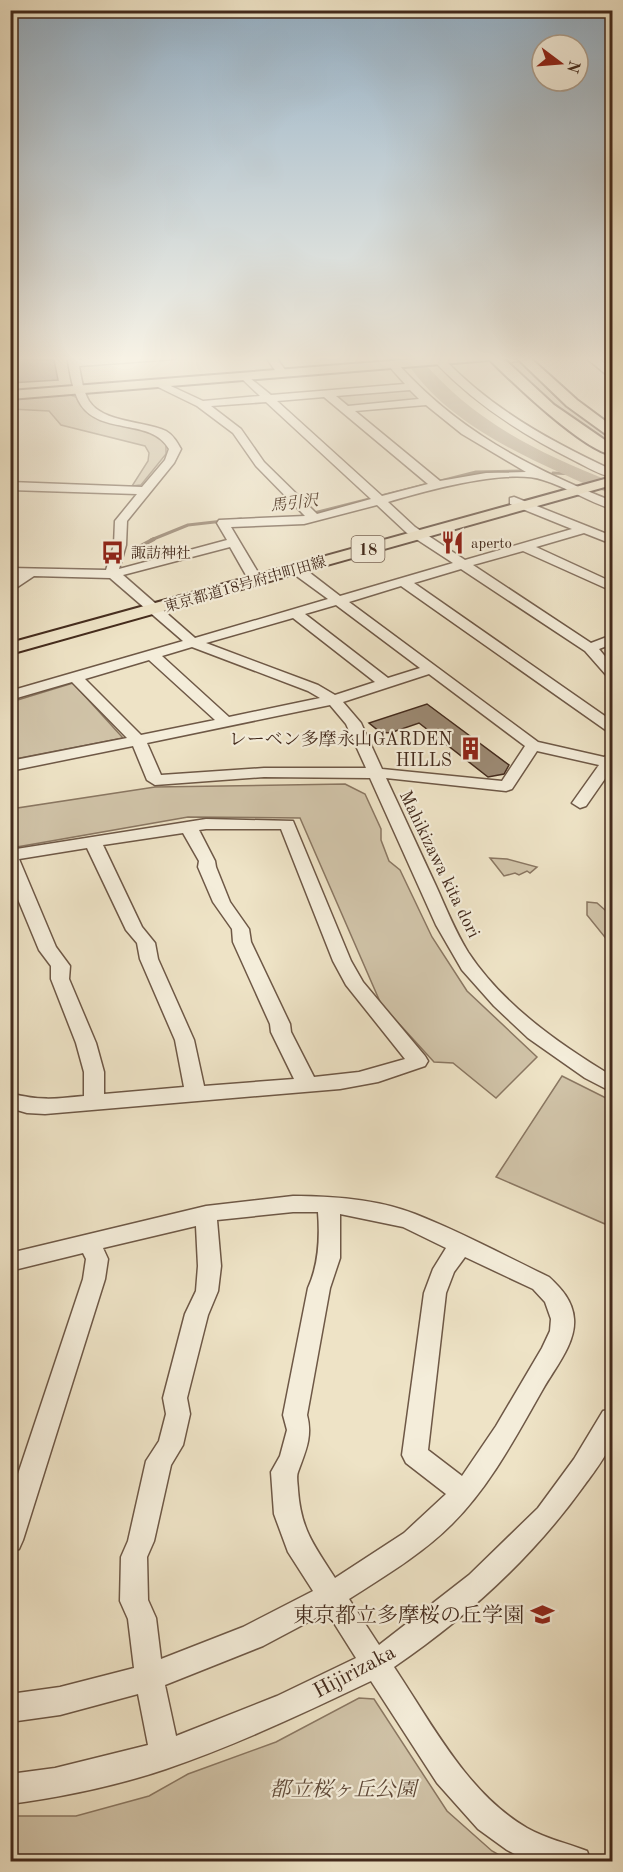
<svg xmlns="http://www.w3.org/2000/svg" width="623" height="1872" font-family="'Old Standard TT','Noto Serif JP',serif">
	<rect width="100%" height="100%" fill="#eee3c6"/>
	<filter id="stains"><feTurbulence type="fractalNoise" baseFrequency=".00333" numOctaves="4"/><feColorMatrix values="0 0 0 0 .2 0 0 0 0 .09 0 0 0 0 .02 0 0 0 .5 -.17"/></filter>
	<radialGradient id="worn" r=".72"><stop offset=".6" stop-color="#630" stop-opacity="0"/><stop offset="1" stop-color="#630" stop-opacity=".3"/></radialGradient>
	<g fill="#d1c4a9" stroke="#8a7762" stroke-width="1.5">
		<path d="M522,361l57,54 33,22v11l-51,-34 -51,-51z"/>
		<path d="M409,389l13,11 -73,7 -15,-13z"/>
		<path d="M70,395l6,2c17,36 67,20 90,47v10l-25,31 -9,1 16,-25 1,-8 -4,-7 -84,-21 -12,-14 -38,-2v-10z"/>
		<path d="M73,683l50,55 -108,21 -4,-33v-24z"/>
		<path d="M345,784l20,10 16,35v11l8,21 11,9 32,67 35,54 70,66 -41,41 -43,-35 -19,-1 -53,-58 -81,-186 -112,-1 -177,31v-39l144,-22z"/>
		<path d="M490,858l17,1 30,8 -7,6 -3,-2 -8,4 -4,-2 -11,3z"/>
		<path d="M587,902l10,1 8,7 7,-2v38l-25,-31z"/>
		<path d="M562,1076l50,25v126l-116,-50z"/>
		<path d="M359,1698l15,1 73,112 45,40 18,10h-499v-45h65l73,-20 39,-22 88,-32z"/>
	</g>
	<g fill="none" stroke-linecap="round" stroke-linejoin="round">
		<g stroke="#87735f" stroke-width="3">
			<path d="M553,473l24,1"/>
			<path d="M298,517l178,-45 48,-1"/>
			<path d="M151,540l37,-15 53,-6"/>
		</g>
		<path stroke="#87735f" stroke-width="4" d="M139,547l15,-8"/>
		<path fill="#b4a48c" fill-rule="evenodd" d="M403,356h15c55,65 116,95 194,126v11c-17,-3 -35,-13 -51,-20 -58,-26 -125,-61 -158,-117z"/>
	</g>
	<g fill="#9c8a74" stroke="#432a1c" stroke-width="1.5">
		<path d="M10,359l44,1 4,20 -48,3z"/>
		<path d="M427,704l82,61 -5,9 -16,3 -69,-54 -29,10 -10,-1 -11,-9z"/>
	</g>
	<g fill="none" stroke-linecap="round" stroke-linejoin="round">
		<defs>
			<g id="minor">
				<path d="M67,356h10l1,4 58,-4h43l-5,3 -95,7c2,11 4,25 10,35 14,22 56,20 77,30 7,4 11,11 15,18l-7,14 -47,58 -1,24 -7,24 108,-29 -10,-17 2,-3 86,-4 -49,-50 -23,-33 -36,-27 -41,-20 -1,-2 5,-3 43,20 57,-5 -20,-19 5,-3 26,21 134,-11 -17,-19 9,-2c61,68 131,104 215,138v8c-24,-7 -45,-22 -69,-29 -36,-12 -118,11 -155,22l27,25 50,33 107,-31 -62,-25v-6l4,-1 98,39v8l-28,-11 -48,14 76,35v9l-89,-40 -50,14 118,78 21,-8v9l-13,5 13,16v12l-5,-1 -22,-25 -124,-82 -47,14 198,138v11l-5,-1 -206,-145 -52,16 189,140 66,15 8,-5v22l-3,-1 -23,33 -6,2 -8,-5 27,-38 -62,-14 -25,38 -6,2 -120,-13c17,36 33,72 50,108 10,22 19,45 32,66 35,53 91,92 144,124v16l-27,-14 -57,-40 -34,-32 -32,-36 -26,-45 -66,-147 -106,-1 -109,8 -8,-5 -14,-34 -123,25v-10l117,-23 -55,-56 -62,18v-9l173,-50 -73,-63 -76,-2 -24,16v-11l7,-5h-7v-8l96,2 8,-25 1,-24 22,-27 -127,-4v-8l132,5 23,-27 4,-11c-17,-31 -68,-14 -88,-44 -9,-14 -11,-33 -14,-49zM410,390l9,9 -71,7 -12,-10zM324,397l104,87 -46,12 -105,-95zM266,402l105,97 -54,15 -53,-52 -23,-33 -30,-23zM426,405l36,29 64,38 -40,1 -46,8 -85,-70zM377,505l30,28 46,30 -113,33 -39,-30h-10l-1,3 1,3 37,27 -133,39 -72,-63 107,-28 17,30h10l2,-3 -28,-47 73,-3zM336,605l84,63 -32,10 -83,-64zM293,618l82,64 -40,13 -17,-10 -112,-42zM192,647l116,44 12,7 -91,19 -67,-61zM149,660l66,60 -74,15 -56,-56zM429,674l96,72 -23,35 -120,-12 -21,-46 -18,-21zM330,705l16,19 20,44h-102l-103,7 -14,-32z"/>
				<path d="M265,356h10l13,18 -1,2h-8z"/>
				<path d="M584,356h11l17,13v8l-4,-1z"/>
				<path d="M436,359h8c48,50 106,82 168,111v7c-12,-2 -25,-10 -37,-16 -52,-26 -99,-56 -139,-98z"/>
				<path d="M206,819l87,2 58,140 12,21 62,74 3,5 -3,5 -47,16 -38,7 -295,25 -18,-1 -17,-5v-15c28,8 46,6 74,3v-24l-8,-29 -25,-64v-13l-12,-16 -29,-70v-30zM206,829h75l52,132 13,24 59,74 -46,13 -45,5 -23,-45 -1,-8 -39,-82 -2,-13 -19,-27 -14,-35 -1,-6 -16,-31zM183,833l16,28 -1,6 15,35 19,27 1,13 37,82 1,8 23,47 -90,7 -10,-46 -36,-81 -3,-16 -13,-16 -39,-82zM87,848l39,82 11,13 3,16 35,81 9,47 -80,7v-22l-8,-29 -27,-64 1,-13 -14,-19 -37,-88z"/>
				<path d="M293,1196c40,0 84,3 122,18 46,18 90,42 134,63 12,11 24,24 25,42 2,24 -19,49 -31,70 -27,47 -52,96 -91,135 -30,30 -67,52 -103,75l30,46 90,-70 69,-67 36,-49 29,-48 9,-2c0,9 3,23 0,32 -4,13 -20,34 -29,46 -51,71 -117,131 -189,180 38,57 73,126 133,161 19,11 40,15 60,23l4,11h-61l-23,-12 -29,-21 -41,-46 -66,-102c-67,32 -135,64 -205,88 -50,17 -104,28 -156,35v-30l45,-6 93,-23 -10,-51 -78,21 -50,7v-28l50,-7 74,-19 -6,-49 -8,-18 1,-44 7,-16 18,-80 13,-20 7,-27 -3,-16 22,-84 11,-23 2,-25 -2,-40 -93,22 5,11 -3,20 -82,261 -4,9 -9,3v-54l73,-219 3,-20 -3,-6 -73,18v-18l196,-47zM293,1212h25c2,26 1,52 -10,76l-25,127 4,15 -7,26 -9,16 3,42 14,38 25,39 -70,36 -82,32 -5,-41 -8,-18 -1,-43 7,-16 17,-76 12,-20 7,-31 -3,-16 21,-83 10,-24 3,-25 -4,-46zM340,1214l63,13 43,21 -13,21 -9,24 -22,162 4,8 40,31 -42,39 -69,45c-21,-33 -34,-48 -37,-88 0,-5 -2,-13 0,-18 7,-20 15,-35 9,-57l23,-127 10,-30zM465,1257l68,32 12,13 6,17 -1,12 -8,17 -46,78 -34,50 -34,-26 18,-157 8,-21zM327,1612l29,46 -79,38 -101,40 -11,-51 98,-39z"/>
			</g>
			<g id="major">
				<path d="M455,356h49l-1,2 51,47 58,40v10c-30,-6 -98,-71 -122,-95l-480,39v-8z"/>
				<path d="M515,356h13l49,44 35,26v10l-5,-1 -40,-29z"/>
				<path d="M612,477v8l-602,169v-11z"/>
			</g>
		</defs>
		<use href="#minor" stroke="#6e5846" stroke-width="3"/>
		<use href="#major" stroke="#432a1c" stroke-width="4"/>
		<use href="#minor" fill="#f4edda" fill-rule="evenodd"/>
		<use href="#major" fill="#eee3c6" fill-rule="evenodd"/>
	</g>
	<linearGradient id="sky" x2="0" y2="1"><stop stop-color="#93aec3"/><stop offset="0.58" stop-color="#f7f2e5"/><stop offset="1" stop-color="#f7f2e5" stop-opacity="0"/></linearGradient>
	<rect width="623" height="618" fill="url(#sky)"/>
	<defs>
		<symbol id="restaurant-bare" viewBox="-9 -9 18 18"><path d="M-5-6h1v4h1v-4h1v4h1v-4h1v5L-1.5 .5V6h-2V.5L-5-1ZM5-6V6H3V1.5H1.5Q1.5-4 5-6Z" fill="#8f2418" stroke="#f4edda" stroke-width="2.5" paint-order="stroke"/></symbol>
		<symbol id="bus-bare" viewBox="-9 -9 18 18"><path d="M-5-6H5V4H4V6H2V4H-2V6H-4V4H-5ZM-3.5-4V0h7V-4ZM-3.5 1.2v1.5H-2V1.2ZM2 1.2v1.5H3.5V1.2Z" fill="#8f2418" stroke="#f4edda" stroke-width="2.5" paint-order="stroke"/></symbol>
		<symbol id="building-bare" viewBox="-9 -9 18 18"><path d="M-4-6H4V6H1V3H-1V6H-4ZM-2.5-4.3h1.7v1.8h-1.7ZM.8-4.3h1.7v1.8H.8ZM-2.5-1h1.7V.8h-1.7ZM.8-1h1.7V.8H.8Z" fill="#8f2418" stroke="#f4edda" stroke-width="2.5" paint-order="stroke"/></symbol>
		<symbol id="school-bare" viewBox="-9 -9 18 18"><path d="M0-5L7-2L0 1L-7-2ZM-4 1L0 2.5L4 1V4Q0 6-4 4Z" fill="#8f2418" stroke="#f4edda" stroke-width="2.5" paint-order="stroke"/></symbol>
	</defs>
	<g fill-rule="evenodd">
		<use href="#restaurant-bare" x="436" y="526" width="33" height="33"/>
		<use href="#bus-bare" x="96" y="536" width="33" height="33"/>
		<use href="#building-bare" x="454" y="732" width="33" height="33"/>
		<use href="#school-bare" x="526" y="1598" width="33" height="33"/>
	</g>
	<g text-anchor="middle" stroke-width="4.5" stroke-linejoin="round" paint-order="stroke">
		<g font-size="15" fill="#432a1c" stroke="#f4edda" text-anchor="start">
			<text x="471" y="548">aperto</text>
			<text x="131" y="558">諏訪神社</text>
		</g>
		<g font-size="15" fill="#432a1c" stroke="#f4edda">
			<text transform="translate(245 584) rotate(-16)" y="5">東京都道18号府中町田線</text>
		</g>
		<g font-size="16" font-style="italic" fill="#654f3e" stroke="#f4edda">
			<text transform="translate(294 502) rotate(-7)" y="6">馬引沢</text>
		</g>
		<rect fill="#f4edda" stroke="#786455" stroke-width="1.5" x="351.5" y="536" width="33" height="26" rx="4.5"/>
		<g font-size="16" font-weight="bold" fill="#432a1c">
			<text x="368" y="555">18</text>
		</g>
		<g font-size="18" fill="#432a1c" stroke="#f4edda" text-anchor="end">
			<text x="452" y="745">レーベン多摩永山GARDEN<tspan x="452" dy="21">HILLS</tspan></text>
		</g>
		<g font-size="18" fill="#432a1c" stroke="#f4edda">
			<text transform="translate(440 864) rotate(64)" y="6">Mahikizawa kita dori</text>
		</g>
		<g font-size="21" fill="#432a1c" stroke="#f4edda" text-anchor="end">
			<text x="524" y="1622">東京都立多摩桜の丘学園</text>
		</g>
		<g font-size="21" fill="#432a1c" stroke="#f4edda">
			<text transform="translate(354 1671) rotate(-28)" y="7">Hijirizaka</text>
		</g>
		<g font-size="21" font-style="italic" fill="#5f4938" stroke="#f4edda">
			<text x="343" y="1796">都立桜ヶ丘公園</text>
		</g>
	</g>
	<rect width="623" height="1872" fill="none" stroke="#eee3c6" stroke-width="36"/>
	<rect x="12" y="12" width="599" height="1848" fill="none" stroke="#432a1c" stroke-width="3"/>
	<rect x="18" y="18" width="587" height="1836" fill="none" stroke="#432a1c" stroke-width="1.5"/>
	<g transform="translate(560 63) rotate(106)"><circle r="28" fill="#f4edda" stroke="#ad9f8e" stroke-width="1.5"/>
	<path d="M0-4.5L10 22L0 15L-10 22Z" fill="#8f2418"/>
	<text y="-9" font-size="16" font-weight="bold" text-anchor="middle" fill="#432a1c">N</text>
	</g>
	<rect width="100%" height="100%" filter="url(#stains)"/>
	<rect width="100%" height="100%" fill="url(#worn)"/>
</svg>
